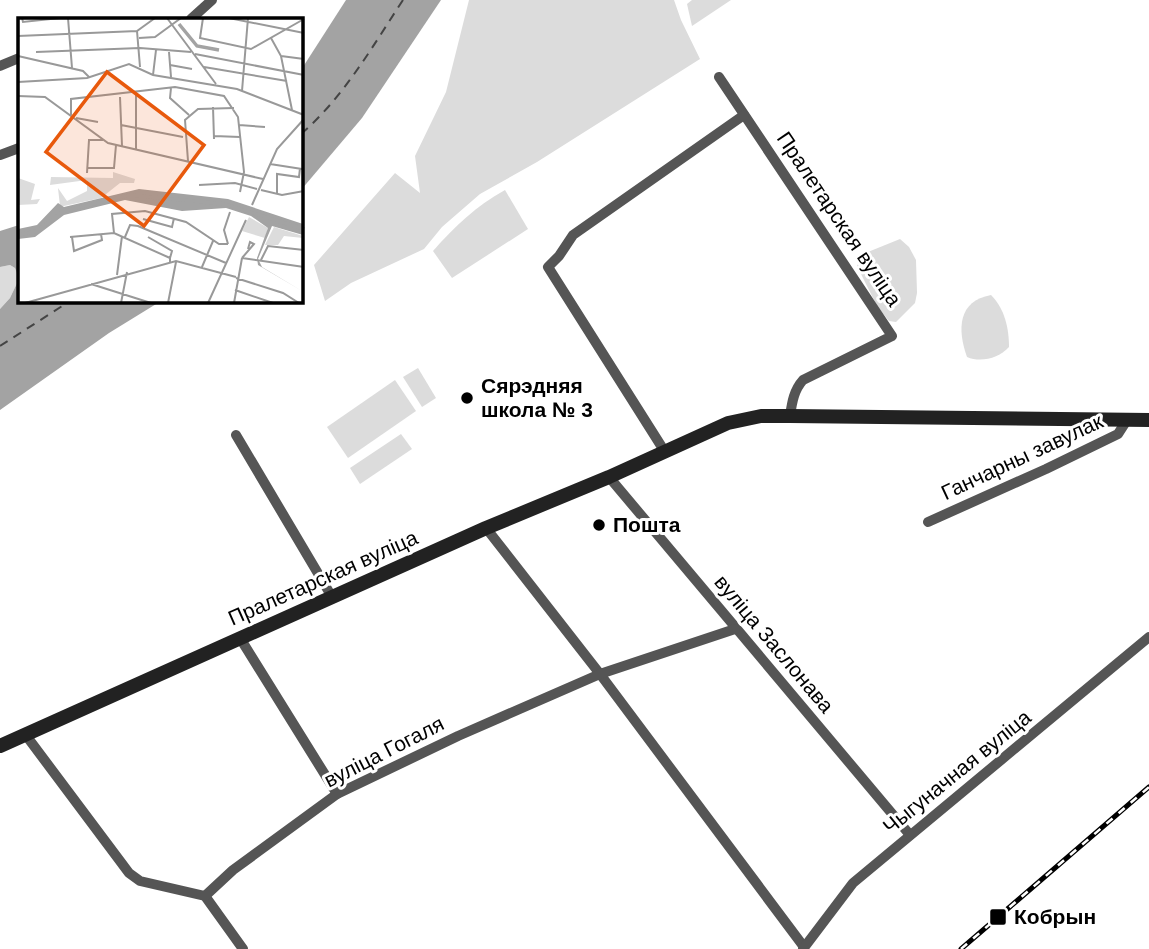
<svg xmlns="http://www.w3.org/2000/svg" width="1149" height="949" font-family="Arial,sans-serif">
	<rect width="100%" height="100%" fill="#fff"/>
	<g fill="#dcdcdc">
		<path d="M469,0h205l7,20 19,39 -163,103 -57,32 -38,33 -18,22 -73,34 -26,18 -11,-36 81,-92 25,20 -5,-37 31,-64z"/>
		<path d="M692,0h39l-39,26 -5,-22z"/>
		<path d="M505,190l23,39 -76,49 -19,-27c22,-25 43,-45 72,-61z"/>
		<path d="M900,239l9,8 7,13 1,33 -2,10 -19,19 -7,-1 -12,-15 -20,-40 6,-12z"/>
		<path d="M10,265l5,3 4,11 -9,19 -10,11v-42z"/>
		<path d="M991,295c14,14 18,34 18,52 -10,11 -28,16 -42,10 -10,-28 -9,-56 24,-62z"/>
		<path d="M418,368l18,30 -14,9 -19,-30z"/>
		<path d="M395,380l21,31 -68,47 -21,-31z"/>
		<path d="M401,434l11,15 -52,35 -10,-16z"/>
	</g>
	<g fill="#a3a3a3">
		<path d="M346,0h95l-79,118 -61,72v-120z"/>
		<path d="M19,225v76h142l-52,32 -109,77v-101l10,-11 9,-19 -4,-11 -5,-3 -10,2v-36z"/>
	</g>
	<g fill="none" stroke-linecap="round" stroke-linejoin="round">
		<g stroke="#444" stroke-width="2" stroke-dasharray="9 7" stroke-linecap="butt">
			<path d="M301,134c43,-37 71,-87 102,-134"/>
			<path d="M0,346l70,-45"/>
		</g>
		<g stroke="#555" stroke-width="10">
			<path d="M191,19l21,-19"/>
			<path d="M0,66l19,-8"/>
			<path d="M719,77l173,259 -89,44c-9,10 -11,22 -13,36"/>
			<path d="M0,155l19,-7"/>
			<path d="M236,435l96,162"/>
			<path d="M665,452l-117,-185 11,-11 14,-21 171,-120"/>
			<path d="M609,477l301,358"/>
			<path d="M928,522l118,-53 72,-35 9,-14"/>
			<path d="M486,528l114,146 204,273"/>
			<path d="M240,638l97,156"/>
			<path d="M25,734l104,139 11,8 65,15 38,53"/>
			<path d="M205,896l28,-26 104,-76 121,-58 142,-62 135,-45"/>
			<path d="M803,949l50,-66 296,-246"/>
		</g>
		<path stroke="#222" stroke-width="14" d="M0,746l486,-218 123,-51 119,-54 33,-7h29l359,4"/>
		<defs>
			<path id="rail" d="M961,949l188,-162"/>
		</defs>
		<use href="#rail" stroke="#000" stroke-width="5"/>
		<use href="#rail" stroke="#fff" stroke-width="2.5" stroke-dasharray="8" stroke-linecap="butt"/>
	</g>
	<g fill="#000" stroke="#fff" stroke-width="2.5">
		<circle cx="467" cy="398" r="7"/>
		<circle cx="599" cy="525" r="7"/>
		<rect x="989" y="908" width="18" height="18" rx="3.5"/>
	</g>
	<g text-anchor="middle" stroke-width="6" stroke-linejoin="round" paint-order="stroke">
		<g font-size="21" fill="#000" stroke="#fff">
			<text transform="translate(839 219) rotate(56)" y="7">Пралетарская вуліца</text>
			<text transform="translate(1022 457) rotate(-25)" y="7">Ганчарны завулак</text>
			<text transform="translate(323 578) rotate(-24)" y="7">Пралетарская вуліца</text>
			<text transform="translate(774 644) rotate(50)" y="7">вуліца Заслонава</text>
			<text transform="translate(384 752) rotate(-27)" y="7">вуліца Гогаля</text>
			<text transform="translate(957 772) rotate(-39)" y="7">Чыгуначная вуліца</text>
		</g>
		<g font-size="21" font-weight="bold" fill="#000" stroke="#fff" text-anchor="start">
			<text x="481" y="393">Сярэдняя<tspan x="481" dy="24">школа № 3</tspan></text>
			<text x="613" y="532">Пошта</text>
			<text x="1014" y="924">Кобрын</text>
		</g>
	</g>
	<g transform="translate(18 18)">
		<rect width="285" height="285" fill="#fff"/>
		<path d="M95,154l22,7 -1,4h-14l-19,15 -37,8h-4l-2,-18 9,13 20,-10v-11l-37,5 1,-8 62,1zM0,160l17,6 -4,16 9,-1 -3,5 -19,1zM231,199l19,11 -3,10 -23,-7zM256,209l29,9v2l-19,-2 -6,9h-13z" fill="#dcdcdc"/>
		<path d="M121,171l89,10 75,25v11l-31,-9 -14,33 4,8 40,24 -44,-26 -1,-7 11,-30 -17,-12 -25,-8 -44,3 -57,-11 -61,15 -29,22 -17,2v-10l19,-4 21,-22 6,4z" fill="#a3a3a3"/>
		<path fill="none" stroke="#a3a3a3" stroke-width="3.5" d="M161,6l18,22 22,4M0,217l19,-4 27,-20 66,-16 94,9 80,25"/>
		<path fill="none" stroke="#999" stroke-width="2" d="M4,0l1,4 37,-4M50,0l4,50M149,0l49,66M185,0l-3,20 51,11 53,-30M211,0l75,15M119,13l3,36M0,18l119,-5 18,-13M121,20l16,-1 26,-19M253,20l10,18 11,54M18,34l104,-4 51,4M151,34l2,25M177,36l109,21M0,38l65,15 6,6M263,38l23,3M152,47l22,4M186,49l83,14M135,57l3,-25M0,64l69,-4 42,-14 24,11 84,14 67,26M153,70l-1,10 19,17M224,73l6,-73M118,76v55M0,78l27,1 63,46 155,36M102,79l2,49M195,89l1,32M53,97v-16l104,-12 49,9 14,21 6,55 -4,20M58,100l22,4M103,107l62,12M221,107l26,2M196,118l26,1M170,143l-3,-41 13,-11 36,-1M252,146l32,5M70,150h26l2,-23M69,155l2,-33h14M181,167l36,-2 22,6M243,172l21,5 22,-4M259,176v-20l22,3 1,-9M234,187l25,-56 27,-30M125,201l29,8 2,-9M96,215l-2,-19 33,-3 41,11 33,22h9M52,219l44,-4 56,25v4M54,219l2,14 28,-11 -1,-6M107,219l5,-12 8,1 88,37M130,219l24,14 -2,7M210,226l-4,-14 6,-18M224,240l12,-14 -4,-2 -2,7M224,240l62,9M243,242l7,-14 36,4M184,249l11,-26M99,257l5,-39M218,260l47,15 16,10M73,266l60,19M217,272l38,13M7,285l151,-42 60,16M103,285l6,-31M150,285l8,-41M190,285l38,-83M216,285l8,-45"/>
		<path fill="#e8590c" fill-opacity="0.15" stroke="#e8590c" stroke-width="3.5" d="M89,54l97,73 -60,81 -98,-74z"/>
		<rect width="285" height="285" fill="none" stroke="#000" stroke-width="3.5"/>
	</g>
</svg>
